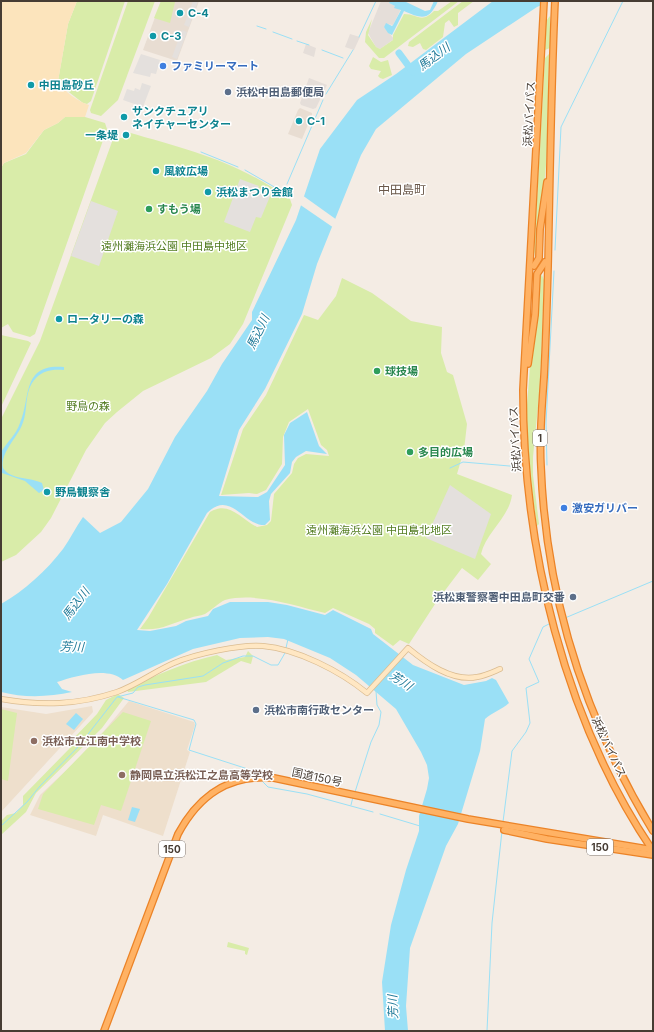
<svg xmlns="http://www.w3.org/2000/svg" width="654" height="1032" font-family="Inter,'Noto Sans JP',sans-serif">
	<rect width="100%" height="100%" fill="#f4ece4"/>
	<g fill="#e8ddd2">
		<path d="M161,1h38l-22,60 -34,-11z"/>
		<path d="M300,108l12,5v2l-10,24 -14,-5 10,-24z"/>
	</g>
	<g fill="#e5ded9">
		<path d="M381,1h9l-1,2 12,6 -8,16 -7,-1 -2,3 10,12 -14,10 -4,-2 -8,-14z"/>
		<path d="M350,34l10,3 -6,13 -9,-3z"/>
		<path d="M306,44l10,4 -2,9 -11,-4z"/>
		<path d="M309,78l18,7 -11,23 -3,1 -12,-4 -1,-2z"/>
	</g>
	<g fill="#eedfcc">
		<path d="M129,701l65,21 1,3 -8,25 3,2 -27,84 -60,-21 -7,21 -66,-21 10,-20 33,-31 31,-33z"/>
		<path d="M92,706l1,6 -92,100v-105l45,7z"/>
	</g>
	<g fill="#d9eca9">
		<path d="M77,1h48l-34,100 -4,3 -4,-1 -22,-17 -3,-5 10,-57z"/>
		<path d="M128,1h27l-37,99 -17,16 -10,-3 -1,-3z"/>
		<path d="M161,1l14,1 -5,21 -16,-5z"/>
		<path d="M452,1h7l-75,57h-5l-14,-16 1,-10 6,-13 -4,16 8,12 4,2 13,-9v-5l11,-21c14,0 17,10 30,-3h4z"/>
		<path d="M463,1h11l-16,12v12l-4,2 -5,-7 -4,3 -2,14 -17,13 -3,-1 -3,-6 -7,4 -5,-1 1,-4z"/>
		<path d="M550,16v32l-5,2 1,-29z"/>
		<path d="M549,54l-2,101 -10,103 -2,-2 -1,-5 11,-193z"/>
		<path d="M373,57l8,5 7,-2 4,15 -9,4 -3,-1 -2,-2 3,-5 -10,-2 -2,-3z"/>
		<path d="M65,117h20l20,6 2,6 -72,205 -5,3 -17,-5 -5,-8 -7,4v-160l3,-5 22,-9 18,-24 14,-7z"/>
		<path d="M127,132c63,18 109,29 163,67l2,6 -49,119 -13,20 -19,14 -68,33 -26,21 -12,11 -19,27 -35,68 -10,14 -25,23 -15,7v-143l39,-78 73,-202 9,-1z"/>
		<path d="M542,275l2,5 -4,106 -7,71v18l6,49 -2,2 -8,-53 -3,-56 5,-63 8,-78z"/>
		<path d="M342,278l30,15 39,28 31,6 -1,26 6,19 6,3 14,49 -3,26 -7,24 55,21c-3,23 -26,37 -31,59l10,10 -13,16 -16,-12 -25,33 -28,43 -9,-4 -7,6 -18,-13v-4l-6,-5 -36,-16 -8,5c-29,-7 -69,-21 -100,-13 -7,3 -13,10 -20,14 -5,2 -10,2 -15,4 -19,5 -28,13 -50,11l8,-11 62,-106c19,-12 31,7 47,15l10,-2 4,-4 3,-27 18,-21 2,-9 4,-6 8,-4 23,2 -2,-6 -6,-5 -13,-36 -19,13 -6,15 -1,27 -16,26 -9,4 -8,-1 -28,2 22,-66 23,-34 38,-80 14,5 18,-24z"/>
		<path d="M1,335l27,6 3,2 -30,64z"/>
		<path d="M248,651l5,5 -2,8 -10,-3 -35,21 -78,10 -1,-3c29,-14 58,-27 90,-34l9,5 19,-3z"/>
		<path d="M118,694l6,4 -22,30 -66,65 -10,19 -25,23v-14l6,-6 9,-2 7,-8v-9l47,-48 3,-9 24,-25 9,-14z"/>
		<path d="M1,709l16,4 -9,68 -7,-2z"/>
		<path d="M123,712l28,9 -30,90 -20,-6 -7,20 -56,-16 5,-15z"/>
		<path d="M228,942l21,6 -2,7 -2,-1v-3l-18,-4z"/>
	</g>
	<path fill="#fce4bc" d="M1,1h76l-9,23 -10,57c5,10 21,21 31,24l-4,12h-20l-7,6 -14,7 -18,23 -22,10 -3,5z"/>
	<g fill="#e4e0dd">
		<path d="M193,1h5l-9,26 -5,-2z"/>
		<path d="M182,30l5,2 -10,27 -5,-2z"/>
		<path d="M141,54l19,6 -4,14 -5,-1 -1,4 -17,-4z"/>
		<path d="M142,83l9,3 -8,21 -20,-7 4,-11 7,2 1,-3 5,2z"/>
		<path d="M240,179l19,7 -1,2 13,6 -10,24 -5,-1 -6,15 -26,-10z"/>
		<path d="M91,201l27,10 -19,55 -28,-10z"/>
		<path d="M450,485l41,29 -16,45 -49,-21z"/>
	</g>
	<g fill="#9ae0f6">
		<path d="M390,1h14l21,10 5,-1 4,-9h4c-9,20 -16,18 -34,10l-12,24 -4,-2 -4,-6 2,-4 6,3 1,-1 8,-15 -7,-2 1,-2 -6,-3z"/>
		<path d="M493,1h58l-14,6 -71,47 -90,75 -15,26 -44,109 -15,50 -37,75 -26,41 -20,66 39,1 9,-5 18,-27 -1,-30 6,-12 17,-11 12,34 8,8 -21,-3 -10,6 -4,5 -2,11 -19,21 -2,7 1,19 -5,5c-22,1 -34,-36 -58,-12l-40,71 -30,46 13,1 26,-5 10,-5 22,-5 5,-7 17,-7h38l19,3 38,10 8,-5 38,19 2,5 40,31 51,20 22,-4 6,-3 4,2 13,23c-8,7 -16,9 -24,16l-5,32 -22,73 -12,22 -36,102 -4,58 2,25h-23l-3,-49 9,-57 15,-55 13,-39v-15l8,-27 2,-11 -2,-13 -6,-13 -25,-43 -40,-34 -26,-17 -46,-19 -16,-2 -28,1 -47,11 -70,31c-15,-14 -48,-4 -66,2l5,7 10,3c-23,5 -48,6 -71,0v-88c23,-13 46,-34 62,-55 7,-10 13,-22 20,-32l17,16 21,-11 27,-33 27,-52 32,-46 15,-27 30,-44v-8l44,-92 24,-71 37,-49 39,-26z"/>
		<path d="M64,367v3c-11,-1 -20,0 -28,8 -13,13 -7,32 -14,47 -5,13 -22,28 -19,43 7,12 28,9 39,15l2,7 -5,3 -14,-12 -23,-8 -1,-21c6,-10 15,-17 19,-29 11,-25 1,-60 44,-56z"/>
		<path d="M76,713l7,6 -9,11 -8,-6z"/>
		<path d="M132,807l8,2 -5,13 -7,-2z"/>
	</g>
	<path fill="#f4ece4" d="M302,195l35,25 -3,8 -35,-24z"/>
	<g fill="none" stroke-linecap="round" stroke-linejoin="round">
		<g stroke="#9ae0f6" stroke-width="1">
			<path d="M257,26l9,3"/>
			<path d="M273,32l19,7"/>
			<path d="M359,37l17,-36"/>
			<path d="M297,41l12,4"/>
			<path d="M322,50l21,8"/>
			<path d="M326,94l27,-44"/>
			<path d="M201,152l37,15"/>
			<path d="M245,170l38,22"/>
			<path d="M287,184l36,-84"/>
			<path d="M555,250l6,-123 62,-126"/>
			<path d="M547,465l-1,-42 8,-152"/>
			<path d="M450,468l13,-6 58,5"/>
			<path d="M565,618l88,-37"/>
			<path d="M286,648l2,-9"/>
			<path d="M118,697l76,23 2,4 -7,26 65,21 3,4"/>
			<path d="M262,781l6,6 39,7 66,18"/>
			<path d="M355,792l16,-50 8,-17 2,-13 -4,-7 -1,-14"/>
			<path d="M351,805l2,-8"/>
			<path d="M380,814l40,12"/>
			<path d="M503,822l9,-71 14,-19 4,-9 -4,-35 13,-6 -10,-23 14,-32 8,-4"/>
			<path d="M1,826l26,-24 13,-16 38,-39 39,-50 16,-4 5,-6 7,-2 58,-9 20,-13 20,-7h10l18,9h7l7,-12"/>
			<path d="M487,1031l5,-108 10,-92"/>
		</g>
		<path stroke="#9ae0f6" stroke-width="7" d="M399,53l14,19"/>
		<defs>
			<path id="secondary" d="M1,699c41,7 77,6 116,-7 20,-7 38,-21 57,-29 21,-9 67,-19 89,-17 34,3 77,25 104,47l41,-45c18,15 44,34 69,29 8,-1 16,-5 23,-8"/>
			<g id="highway">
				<path d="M544,1l-21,389c0,157 41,330 130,461"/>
				<path d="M555,1c-4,88 -5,177 -7,265 -1,37 -2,74 -4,111 -2,30 -5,60 -3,90 5,131 44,252 112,364"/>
				<path d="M534,266l5,-8 1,-29 7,-47"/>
				<path d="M528,364l7,-49 2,-41 8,-12"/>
				<path d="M504,830l43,9 106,16"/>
				<path d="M104,1031l74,-197c21,-39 51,-60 96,-56l194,41 185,31"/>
			</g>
		</defs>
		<use href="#secondary" stroke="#dbbc91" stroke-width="6"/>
		<use href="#highway" stroke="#eb8327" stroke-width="8"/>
		<use href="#secondary" stroke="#ffe7c3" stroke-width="4.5"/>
		<use href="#highway" stroke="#ffb264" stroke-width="5.5"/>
	</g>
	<g fill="#0f9aa8" stroke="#fff" stroke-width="1.5">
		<circle cx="180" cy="13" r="4"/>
		<circle cx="153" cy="36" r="4"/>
		<circle cx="31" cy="85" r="4"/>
		<circle cx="124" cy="117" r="4"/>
		<circle cx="299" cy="121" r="4"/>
		<circle cx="126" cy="135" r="4"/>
		<circle cx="156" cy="171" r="4"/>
		<circle cx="208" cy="192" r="4"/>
		<circle cx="59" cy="319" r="4"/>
		<circle cx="47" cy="492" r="4"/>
	</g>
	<g fill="#3f7fe0" stroke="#fff" stroke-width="1.5">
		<circle cx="163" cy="66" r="4"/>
		<circle cx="564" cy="508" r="4"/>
	</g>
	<g fill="#5c6f8a" stroke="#fff" stroke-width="1.5">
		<circle cx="228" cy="92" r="4"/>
		<circle cx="573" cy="597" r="4"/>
		<circle cx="256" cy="710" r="4"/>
	</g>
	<g fill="#2e9e5b" stroke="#fff" stroke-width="1.5">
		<circle cx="149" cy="209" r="4"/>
		<circle cx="377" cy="371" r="4"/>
		<circle cx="410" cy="452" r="4"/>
	</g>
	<g fill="#8d6e63" stroke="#fff" stroke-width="1.5">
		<circle cx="34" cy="741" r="4"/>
		<circle cx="122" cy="775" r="4"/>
	</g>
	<g text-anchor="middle" stroke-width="3" stroke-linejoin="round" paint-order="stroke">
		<g fill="#fff" stroke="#7e7670" stroke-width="1">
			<rect x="533" y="430" width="14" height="16" rx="3"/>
			<rect x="587" y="839" width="26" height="16" rx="3"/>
			<rect x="159" y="841" width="26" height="16" rx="3"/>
		</g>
		<g font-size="10" font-weight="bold" fill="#463c33">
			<text x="540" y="442">1</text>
			<text x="600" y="851">150</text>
			<text x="172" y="853">150</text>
		</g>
		<g font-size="11" font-weight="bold" fill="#0d838f" stroke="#fff" text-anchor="start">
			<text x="188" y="17">C-4</text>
			<text x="161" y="40">C-3</text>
			<text x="39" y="89">中田島砂丘</text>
			<text x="132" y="115">サンクチュアリ<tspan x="132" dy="13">ネイチャーセンター</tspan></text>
			<text x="307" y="125">C-1</text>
			<text x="118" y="139" text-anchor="end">一条堤</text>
			<text x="164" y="175">風紋広場</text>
			<text x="216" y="196">浜松まつり会館</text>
			<text x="67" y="323">ロータリーの森</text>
			<text x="55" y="496">野鳥観察舎</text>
		</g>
		<g font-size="11" font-weight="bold" fill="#366cbe" stroke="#fff" text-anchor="start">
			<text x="171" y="70">ファミリーマート</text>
			<text x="572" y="512">激安ガリバー</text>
		</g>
		<g font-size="11" font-weight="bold" fill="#4e5e75" stroke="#fff" text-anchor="start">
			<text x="236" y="96">浜松中田島郵便局</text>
			<text x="565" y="601" text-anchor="end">浜松東警察署中田島町交番</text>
			<text x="264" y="714">浜松市南行政センター</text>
		</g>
		<g font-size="11" fill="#463c33" stroke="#fff">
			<text transform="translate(529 114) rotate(-87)" y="4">浜松バイパス</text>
			<text transform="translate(515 439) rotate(-93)" y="4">浜松バイパス</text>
			<text transform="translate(609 747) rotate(65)" y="4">浜松バイパス</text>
			<text transform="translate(317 777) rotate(12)" y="4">国道150号</text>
		</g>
		<g font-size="11" font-weight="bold" fill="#27864d" stroke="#fff" text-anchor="start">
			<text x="157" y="213">すもう場</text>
			<text x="385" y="375">球技場</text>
			<text x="418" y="456">多目的広場</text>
		</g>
		<g font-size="11" fill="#537d22" stroke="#fff">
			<text x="174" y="250">遠州灘海浜公園 中田島中地区</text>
			<text x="88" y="410">野鳥の森</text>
			<text x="379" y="534">遠州灘海浜公園 中田島北地区</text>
		</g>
		<g font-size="11" font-weight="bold" fill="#785e54" stroke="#fff" text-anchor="start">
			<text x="42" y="745">浜松市立江南中学校</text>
			<text x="130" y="779">静岡県立浜松江之島高等学校</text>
		</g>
		<g font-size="12" font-style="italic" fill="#1f7a99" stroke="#fff">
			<text transform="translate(434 57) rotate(-37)" y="4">馬込川</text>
			<text transform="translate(258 332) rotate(-64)" y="4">馬込川</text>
			<text transform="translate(76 604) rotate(-53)" y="4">馬込川</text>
			<text transform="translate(72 647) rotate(2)" y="4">芳川</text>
			<text transform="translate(401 681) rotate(33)" y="4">芳川</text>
			<text transform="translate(393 1007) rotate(-92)" y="4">芳川</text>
		</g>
		<g font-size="12" fill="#6a584a" stroke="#fff">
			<text x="402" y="194">中田島町</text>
		</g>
	</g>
	<rect width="654" height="1032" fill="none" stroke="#463c33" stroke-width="4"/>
</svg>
